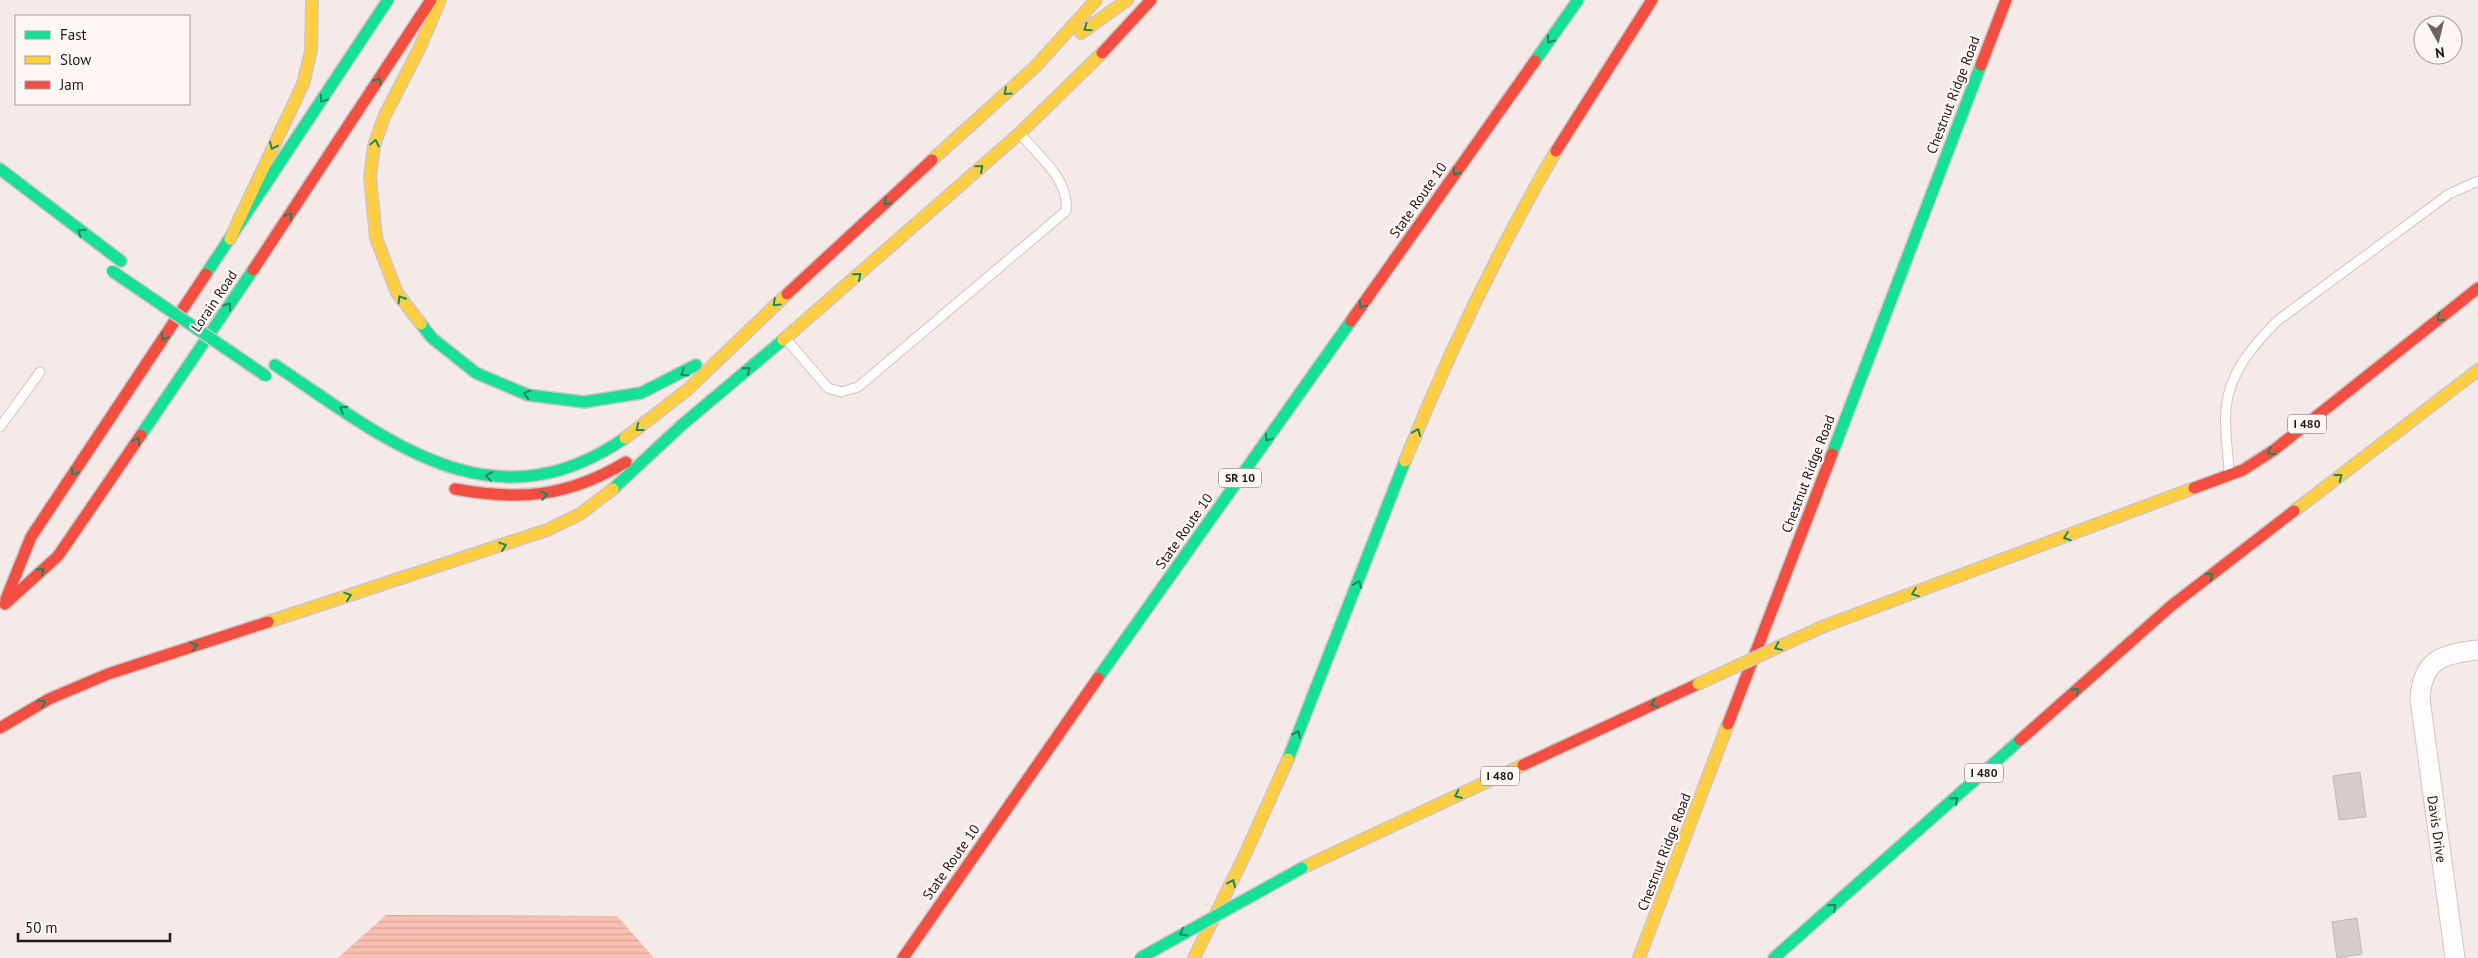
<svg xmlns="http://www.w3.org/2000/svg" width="2478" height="958" font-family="'PT Sans',sans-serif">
	<defs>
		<pattern id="water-rules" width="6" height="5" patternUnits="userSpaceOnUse" patternTransform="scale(1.25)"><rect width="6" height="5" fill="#f9c0b2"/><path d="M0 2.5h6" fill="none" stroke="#d5a498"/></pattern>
	</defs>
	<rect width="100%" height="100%" fill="#f5eae8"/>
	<path fill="url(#water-rules)" d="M386,915l231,1 37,42h-316z"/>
	<g fill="#d7ccca" stroke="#c4b8b6">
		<path d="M2360,772l6,45 -27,3 -6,-44z"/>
		<path d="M2357,918l5,36 -25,4 -5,-36z"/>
	</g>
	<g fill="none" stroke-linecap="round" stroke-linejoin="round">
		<defs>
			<g id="lane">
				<path d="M787,340l41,48 13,4 17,-5 208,-176c4,-30 -26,-54 -44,-75"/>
				<path d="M0,427l40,-55"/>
				<path d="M2229,471c-1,-20 -5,-42 -3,-62 3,-37 27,-63 51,-88l172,-127 29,-13"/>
			</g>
			<path id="street" d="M2455,958l-35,-259c2,-40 23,-45 58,-49"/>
			<g id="fast">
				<path d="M1535,61l43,-61"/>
				<path d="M0,169l121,92"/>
				<path d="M206,274l182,-274"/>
				<path d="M421,324l11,14 44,35 52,22 56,7 57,-9 55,-28"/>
				<path d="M275,365c112,75 217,165 350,73"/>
				<path d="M141,435l112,-165"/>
				<path d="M1832,454l149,-389"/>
				<path d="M613,489l70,-65 100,-84"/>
				<path d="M1098,678l253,-357"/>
				<path d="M1288,759l117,-298"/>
				<path d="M1774,958l246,-218"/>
			</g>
			<g id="slow">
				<path d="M1081,33l46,-33"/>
				<path d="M932,160l103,-93 61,-67"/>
				<path d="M230,239l73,-155 8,-33 1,-51"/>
				<path d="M421,324l-24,-31 -21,-55 -6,-61 4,-31 10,-29 36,-70 20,-47"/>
				<path d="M783,340l237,-207 82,-80"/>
				<path d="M625,438l62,-48 100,-96"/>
				<path d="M1405,461c43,-107 93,-211 151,-310"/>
				<path d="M2294,511l184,-141"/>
				<path d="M268,622l279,-92 33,-16 33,-25"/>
				<path d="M1822,627l372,-139"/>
				<path d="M1302,868l221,-103"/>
				<path d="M1194,958l49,-99 45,-100"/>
				<path d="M1639,958l89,-234"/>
			</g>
			<g id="jam">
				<path d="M1102,53l49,-53"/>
				<path d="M1981,65l25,-65"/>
				<path d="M1556,151l96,-151"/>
				<path d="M253,270l178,-270"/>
				<path d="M787,294l145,-134"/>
				<path d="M1351,321l184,-260"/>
				<path d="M2194,488l49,-18 31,-20 204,-162"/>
				<path d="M455,489c65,12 113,8 171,-27"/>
				<path d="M6,599l25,-62 175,-263"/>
				<path d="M5,604l53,-48 83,-121"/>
				<path d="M1728,724l104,-270"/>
				<path d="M0,728l49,-29 59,-25 160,-52"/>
				<path d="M2020,740l151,-134 123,-95"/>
				<path d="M1523,765l175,-81"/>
				<path d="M903,958l195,-280"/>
			</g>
		</defs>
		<use href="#lane" stroke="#d0c5c2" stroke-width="11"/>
		<use href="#street" stroke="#d0c5c2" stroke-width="21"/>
		<use href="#fast" stroke="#d0c5c2" stroke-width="14"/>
		<use href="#slow" stroke="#d0c5c2" stroke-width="14"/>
		<use href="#jam" stroke="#d0c5c2" stroke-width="14"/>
		<use href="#lane" stroke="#fefcfc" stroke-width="9"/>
		<use href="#street" stroke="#fefcfc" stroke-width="19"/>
		<use href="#fast" stroke="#16e098" stroke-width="11"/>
		<use href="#slow" stroke="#ffcf43" stroke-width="11"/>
		<use href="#jam" stroke="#f24e42" stroke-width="11"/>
		<defs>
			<g id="fast-bridge">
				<path d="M112,271l154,105"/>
				<path d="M1140,958l162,-90"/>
			</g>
			<path id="slow-bridge" d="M1698,684l124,-57"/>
		</defs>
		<use href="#fast-bridge" stroke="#d0c5c2" stroke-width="14" stroke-linecap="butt"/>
		<use href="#slow-bridge" stroke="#d0c5c2" stroke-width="14" stroke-linecap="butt"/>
		<use href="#fast-bridge" stroke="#16e098" stroke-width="11"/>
		<use href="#slow-bridge" stroke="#ffcf43" stroke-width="11"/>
	</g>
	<defs><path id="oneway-chevron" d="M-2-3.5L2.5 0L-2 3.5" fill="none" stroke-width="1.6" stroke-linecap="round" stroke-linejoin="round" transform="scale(1.25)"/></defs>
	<g stroke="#1c865e">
		<use href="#oneway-chevron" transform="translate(1087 28) rotate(145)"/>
		<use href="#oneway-chevron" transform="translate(1550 40) rotate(125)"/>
		<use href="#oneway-chevron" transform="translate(378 81) rotate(-57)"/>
		<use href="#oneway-chevron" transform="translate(1007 92) rotate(138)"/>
		<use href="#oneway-chevron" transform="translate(323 99) rotate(124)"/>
		<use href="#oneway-chevron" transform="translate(375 143) rotate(-78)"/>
		<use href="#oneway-chevron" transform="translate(273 146) rotate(115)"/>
		<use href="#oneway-chevron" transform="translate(980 168) rotate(-41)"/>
		<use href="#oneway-chevron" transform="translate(1456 172) rotate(125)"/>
		<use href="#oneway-chevron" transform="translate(887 202) rotate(138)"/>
		<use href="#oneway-chevron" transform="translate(289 216) rotate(-57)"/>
		<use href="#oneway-chevron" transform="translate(81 232) rotate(-144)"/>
		<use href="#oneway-chevron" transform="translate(858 276) rotate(-41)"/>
		<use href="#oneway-chevron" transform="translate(401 299) rotate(-122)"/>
		<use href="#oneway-chevron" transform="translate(776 303) rotate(137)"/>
		<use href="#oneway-chevron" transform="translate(1362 305) rotate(125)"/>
		<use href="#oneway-chevron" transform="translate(228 306) rotate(-56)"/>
		<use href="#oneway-chevron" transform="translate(2440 318) rotate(141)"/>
		<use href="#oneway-chevron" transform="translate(164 337) rotate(124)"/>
		<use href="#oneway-chevron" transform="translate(747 370) rotate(-40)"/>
		<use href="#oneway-chevron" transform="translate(684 373) rotate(148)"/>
		<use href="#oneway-chevron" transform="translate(527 394) rotate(-165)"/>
		<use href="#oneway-chevron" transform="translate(343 409) rotate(-147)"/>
		<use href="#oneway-chevron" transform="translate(639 428) rotate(142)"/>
		<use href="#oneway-chevron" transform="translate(1417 432) rotate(-68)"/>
		<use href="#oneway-chevron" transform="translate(1268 438) rotate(125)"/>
		<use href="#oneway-chevron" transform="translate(137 441) rotate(-56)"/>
		<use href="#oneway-chevron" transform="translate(2271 452) rotate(144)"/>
		<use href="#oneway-chevron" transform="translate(74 472) rotate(124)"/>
		<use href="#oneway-chevron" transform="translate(489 476) rotate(-172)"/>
		<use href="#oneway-chevron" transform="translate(2339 477) rotate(-38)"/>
		<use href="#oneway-chevron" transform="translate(544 495) rotate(-9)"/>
		<use href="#oneway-chevron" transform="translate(2067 537) rotate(160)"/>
		<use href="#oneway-chevron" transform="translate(503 546) rotate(-18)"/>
		<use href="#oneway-chevron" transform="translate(41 571) rotate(-42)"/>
		<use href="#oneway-chevron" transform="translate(2210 576) rotate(-38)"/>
		<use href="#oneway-chevron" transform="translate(1358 584) rotate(-69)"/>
		<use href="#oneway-chevron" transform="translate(1915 593) rotate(160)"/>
		<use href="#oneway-chevron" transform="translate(348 596) rotate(-18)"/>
		<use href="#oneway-chevron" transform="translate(194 646) rotate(-18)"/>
		<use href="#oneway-chevron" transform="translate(1778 647) rotate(155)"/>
		<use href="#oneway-chevron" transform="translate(2076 691) rotate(-42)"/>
		<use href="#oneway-chevron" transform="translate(42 703) rotate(-29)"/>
		<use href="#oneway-chevron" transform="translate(1654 704) rotate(155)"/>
		<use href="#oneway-chevron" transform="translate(1297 734) rotate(-67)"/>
		<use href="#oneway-chevron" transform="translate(1458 795) rotate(155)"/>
		<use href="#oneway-chevron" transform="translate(1955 800) rotate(-42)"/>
		<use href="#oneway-chevron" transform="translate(1232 883) rotate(-66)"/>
		<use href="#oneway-chevron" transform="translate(1833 907) rotate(-41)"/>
		<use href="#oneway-chevron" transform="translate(1183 933) rotate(150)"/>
	</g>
	<g text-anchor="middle" stroke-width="4.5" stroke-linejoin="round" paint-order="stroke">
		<g fill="#fef7f6" stroke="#655b59" stroke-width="1">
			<rect x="2288" y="414.5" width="38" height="19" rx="4"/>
			<rect x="1219" y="468.5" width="42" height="19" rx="4"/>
			<rect x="1965" y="763.5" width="38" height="19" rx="4"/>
			<rect x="1481" y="766.5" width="38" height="19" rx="4"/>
		</g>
		<g font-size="12" font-weight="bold" fill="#241816">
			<text x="2307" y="428">I 480</text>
			<text x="1240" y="482">SR 10</text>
			<text x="1984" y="777">I 480</text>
			<text x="1500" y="780">I 480</text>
		</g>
		<g font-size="14" fill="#241816" stroke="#fef7f6">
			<text transform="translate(1953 95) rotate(-69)" y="5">Chestnut Ridge Road</text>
			<text transform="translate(1418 200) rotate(-55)" y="5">State Route 10</text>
			<text transform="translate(214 301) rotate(-56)" y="5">Lorain Road</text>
			<text transform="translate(1808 474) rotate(-69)" y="5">Chestnut Ridge Road</text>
			<text transform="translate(1184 531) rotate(-55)" y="5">State Route 10</text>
			<text transform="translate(2437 829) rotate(82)" y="5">Davis Drive</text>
			<text transform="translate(1664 852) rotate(-69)" y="5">Chestnut Ridge Road</text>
			<text transform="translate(951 862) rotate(-55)" y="5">State Route 10</text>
		</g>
	</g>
	<rect x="15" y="15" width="175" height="90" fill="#fef7f6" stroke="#a79e9c"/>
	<rect x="25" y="31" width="25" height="8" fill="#16e098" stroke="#a79e9c"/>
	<text x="60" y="40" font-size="15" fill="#241816">Fast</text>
	<rect x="25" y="56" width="25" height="8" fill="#ffcf43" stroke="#a79e9c"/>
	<text x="60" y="65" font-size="15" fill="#241816">Slow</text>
	<rect x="25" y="81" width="25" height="8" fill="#f24e42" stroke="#a79e9c"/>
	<text x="60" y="90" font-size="15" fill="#241816">Jam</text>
	<g transform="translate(2438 40) rotate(172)"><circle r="24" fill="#fef7f6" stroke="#a79e9c"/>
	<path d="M0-4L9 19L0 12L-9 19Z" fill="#6d6260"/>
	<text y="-8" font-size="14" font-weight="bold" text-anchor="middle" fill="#241816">N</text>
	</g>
	<path d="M18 933v8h152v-8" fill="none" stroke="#241816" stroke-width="2.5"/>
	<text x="25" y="933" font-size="15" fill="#241816" stroke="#fef7f6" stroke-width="4" paint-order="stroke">50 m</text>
</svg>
